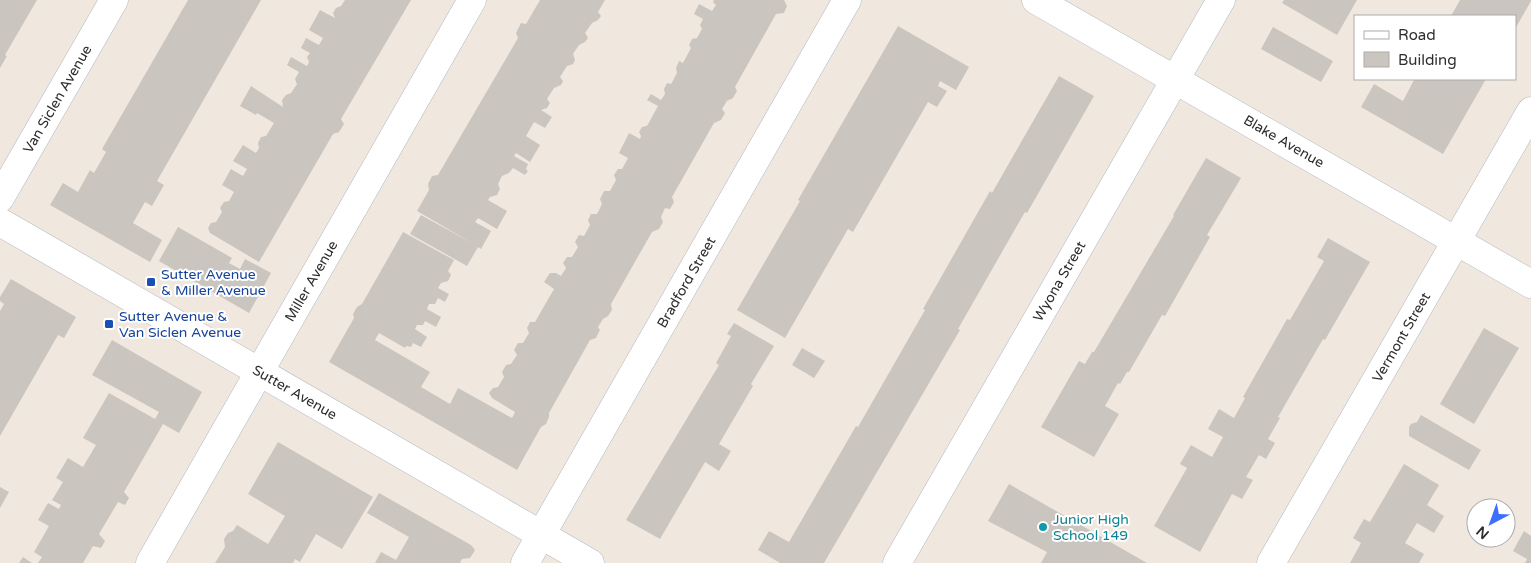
<svg xmlns="http://www.w3.org/2000/svg" width="1531" height="563" font-family="'Varela Round',sans-serif">
	<rect width="100%" height="100%" fill="#f0e8df"/>
	<g fill="#cbc5bf">
		<path d="M0,0h37l-32,55 2,1 -7,12z"/>
		<path d="M188,0h73l-104,181 7,4 -12,21 -7,-4 -12,21 29,17 -12,22 -100,-57 13,-22 15,9 12,-22 4,3 12,-21 -4,-3z"/>
		<path d="M345,0h66l-70,119 3,5 -5,8 -6,2 -74,128 -49,-29 -2,-5 3,-5 5,-1 6,-10 -2,-4 4,-6 5,-1 5,-9 -12,-7 9,-16 12,7 4,-7 -14,-8 10,-16 13,8 3,-5 -1,-5 3,-6 5,-1 8,-13 -17,-10 -1,2 -16,-9 11,-20 32,21 -1,-7 4,-5 5,-2 6,-9 -2,-5 4,-7 -12,-7 4,-8 16,9 2,-4 -2,-5 3,-4 -9,-5 5,-10 13,7 4,-7 -14,-8 11,-20 15,8 -2,-5 3,-5 5,-2z"/>
		<path d="M540,0h65l-7,12 3,4 -3,4 -6,3 -7,10 3,5 -3,4 -6,3 -6,9 2,6 -2,4 -6,2 -7,11 3,4 -2,4 -7,3 -7,11 3,4 -3,5 -6,2 11,7 -7,11 -11,-6 -8,14 14,9 -10,17 -14,-9 -2,3 14,8 -2,5 2,2 -3,4 -12,-7 -4,5 -7,3 -4,8 2,5 -3,6 -7,2 -2,3 19,11 -10,18 -19,-11 -3,4 16,9 -10,18 -3,-2 -11,19 -57,-32 11,-19 51,28 -55,-32 12,-21 -1,-6 4,-8 6,-1 80,-137 -2,-5 5,-10 5,1z"/>
		<path d="M714,0h70l3,6 -3,7 -8,1 -41,73 2,4 -4,7 -6,3 -5,8 3,4 -4,7 -7,3 -42,74 2,5 -4,7 -5,-1 -4,9 2,5 -4,7 -7,3 -41,72 1,6 -4,6 -5,3 -5,8 2,3 -4,8 -6,2 -41,73v4l-3,7 -5,3 -24,43 -188,-108 25,-44 -1,-4 4,-7 5,-3 41,-72 51,28 -6,11 3,4 -3,6 -7,2 -3,5 11,6 -4,8 -7,-4 -3,6h-6l-2,5 14,8 -5,10 -11,-6 -2,4h-6l-2,4 12,8 -6,10 -8,-4 -2,4 -5,-1 -1,2 -26,-15 -4,7 55,32 -9,15 29,17 8,-16 54,30 3,-6 -23,-14 -3,-5 4,-5 5,-1 6,-10 -2,-5 4,-7 5,-1 6,-9 -3,-5 4,-7h5l6,-10 -2,-5 3,-6h5l19,-33 -10,-7 6,-9h6l5,3 5,-8 -3,-5 4,-6h5l6,-10 -3,-5 4,-7 5,1 6,-11 -2,-5 3,-6h6l5,-10 -2,-5 4,-8h6l6,-11 -2,-5 4,-6h4l6,-11 -9,-5 10,-20 11,6 1,-3 -2,-4 3,-5 5,-1 11,-20 -11,-6 4,-6 10,6 4,-6 -1,-5 3,-6 4,1 6,-11 -1,-5 3,-7 4,2 8,-15 -2,-3 3,-6 5,-1 5,-9 -2,-4 3,-6 -9,-5 5,-10 13,7 4,-6 -3,-3z"/>
		<path d="M1284,0h73l-20,35 -55,-32z"/>
		<path d="M1460,0h71v1l-16,28v-13h-64z"/>
		<path d="M898,26l71,41 -13,23 -16,-9 -2,5 9,5 -10,16 -9,-5 -75,130 -5,-3 -63,109 -48,-28 63,-109 -2,-1z"/>
		<path d="M1273,27l60,34 -12,21 -60,-33z"/>
		<path d="M1059,76l35,20 -67,117 -2,-1 -11,19 -56,98 2,1 -136,233h-44l-22,-13 11,-19 20,11 67,-116 2,1 67,-117 -2,-1 67,-118 2,2z"/>
		<path d="M1412,79h74l-43,75 -82,-47 13,-23 29,17 11,-21z"/>
		<path d="M1206,158l35,20 -34,57 3,2 -45,79 -3,-1 -33,57h-2l-7,12 -2,-1 -13,23 14,8 -25,43 -53,-30 38,-66 6,3 7,-12h2l80,-136 -1,-1z"/>
		<path d="M178,227l54,31 -3,5 11,6 5,-10 26,14 -22,40 -90,-52z"/>
		<path d="M1328,238l42,24 -45,78 -2,-1 -45,78 2,1 -12,21 7,4 -9,16 -7,-4 -13,22 7,3 -11,19 -10,-5 -32,58 -46,-26 33,-58 -7,-4 11,-19 21,12 11,-20 -15,-8 11,-20 15,9 11,-20 -2,-1 44,-78 3,1 34,-59 -7,-4z"/>
		<path d="M11,279l65,38 -12,21 -6,-3 -58,101v-125l4,-7 -4,-3v-4z"/>
		<path d="M734,323l40,23 -23,38 2,2 -34,58 12,7 -12,20 -14,-9 -45,77 -34,-19 93,-155 -3,-2 15,-27 -4,-2z"/>
		<path d="M1484,328l35,20 -45,76 -34,-20z"/>
		<path d="M112,340l90,52 -23,41 -16,-9 -39,68 5,6 -4,7 -7,-3 -19,32 6,7 -4,7 -8,-2 -10,17h-45l4,-6 -8,-5 15,-26 -11,-6 10,-17 11,6 2,-4 -9,-5 11,-18 -7,-4 12,-20 15,9 13,-22 -13,-7 26,-45 46,26 4,-7 -67,-37z"/>
		<path d="M802,348l23,13 -11,17 -22,-13z"/>
		<path d="M1421,415l60,35 -12,20 -60,-34v-9l2,-3 6,-2z"/>
		<path d="M278,442l95,55 -31,52 -26,-15 -16,28 -5,-3 -2,4h-78l10,-16 -1,-8 4,-6 5,-2 4,-6 31,19 17,-28 -37,-22z"/>
		<path d="M1404,464l35,21 -12,20 17,11 -10,17 -17,-10 -12,20 19,11 -5,9h-69l11,-20 -8,-5 11,-19 6,3z"/>
		<path d="M1009,484l138,79h-106l6,-11 -59,-31z"/>
		<path d="M0,487l9,5 -9,16z"/>
		<path d="M379,493l92,52 4,5 -5,8 -8,1 -2,4h-85l6,-11 15,8 13,-23 -42,-24z"/>
		<path d="M1524,531l7,5v27h-6l2,-4 -14,-8z"/>
		<path d="M23,557l9,6h-13z"/>
	</g>
	<g fill="none" stroke-linecap="round" stroke-linejoin="round">
		<defs>
			<g id="minor">
				<path d="M1036,0l495,284"/>
				<path d="M0,198l114,-198"/>
				<path d="M150,563l322,-563"/>
				<path d="M525,563l322,-563"/>
				<path d="M897,563l324,-563"/>
				<path d="M1271,563l260,-452"/>
			</g>
			<path id="tertiary" d="M0,222l590,341"/>
		</defs>
		<use href="#minor" stroke="#b3b7c2" stroke-width="29"/>
		<use href="#tertiary" stroke="#b3b7c2" stroke-width="29"/>
		<use href="#minor" stroke="#fff" stroke-width="28"/>
		<use href="#tertiary" stroke="#fff" stroke-width="28"/>
	</g>
	<g fill="#1a4fb4" stroke="#fff" stroke-width="2">
		<rect x="146" y="277" width="10" height="10" rx="2.5"/>
		<rect x="104" y="319" width="10" height="10" rx="2.5"/>
	</g>
	<circle fill="#0f9aa8" stroke="#fff" stroke-width="2" cx="1043" cy="527" r="5"/>
	<g text-anchor="middle" stroke-width="4" stroke-linejoin="round" paint-order="stroke">
		<g font-size="14" fill="#2e2e2e" stroke="#fff">
			<text transform="translate(57 99) rotate(-60)" y="5">Van Siclen Avenue</text>
			<text transform="translate(1284 141) rotate(30)" y="5">Blake Avenue</text>
			<text transform="translate(311 281) rotate(-60)" y="5">Miller Avenue</text>
			<text transform="translate(1059 281) rotate(-60)" y="5">Wyona Street</text>
			<text transform="translate(686 282) rotate(-60)" y="5">Bradford Street</text>
			<text transform="translate(1401 337) rotate(-60)" y="5">Vermont Street</text>
			<text transform="translate(295 392) rotate(30)" y="5">Sutter Avenue</text>
		</g>
		<g font-size="14" fill="#164399" stroke="#fff" text-anchor="start">
			<text x="161" y="279">Sutter Avenue<tspan x="161" dy="16">&amp; Miller Avenue</tspan></text>
			<text x="119" y="321">Sutter Avenue &amp;<tspan x="119" dy="16">Van Siclen Avenue</tspan></text>
		</g>
		<g font-size="14" fill="#0d838f" stroke="#fff" text-anchor="start">
			<text x="1053" y="524">Junior High<tspan x="1053" dy="16">School 149</tspan></text>
		</g>
	</g>
	<rect x="1354" y="15" width="162" height="65" fill="#ffffff" stroke="#ababab"/>
	<rect x="1364" y="31" width="25" height="8" fill="#ffffff" stroke="#ababab"/>
	<text x="1398" y="40" font-size="15" fill="#2e2e2e">Road</text>
	<rect x="1364" y="52" width="25" height="15" fill="#cbc5bf" stroke="#ababab"/>
	<text x="1398" y="65" font-size="15" fill="#2e2e2e">Building</text>
	<g transform="translate(1491 523) rotate(221)"><circle r="24" fill="#ffffff" stroke="#ababab"/>
	<path d="M0-4L9 19L0 12L-9 19Z" fill="#3d6fff"/>
	<text y="-8" font-size="14" font-weight="bold" text-anchor="middle" fill="#2e2e2e">N</text>
	</g>
</svg>
